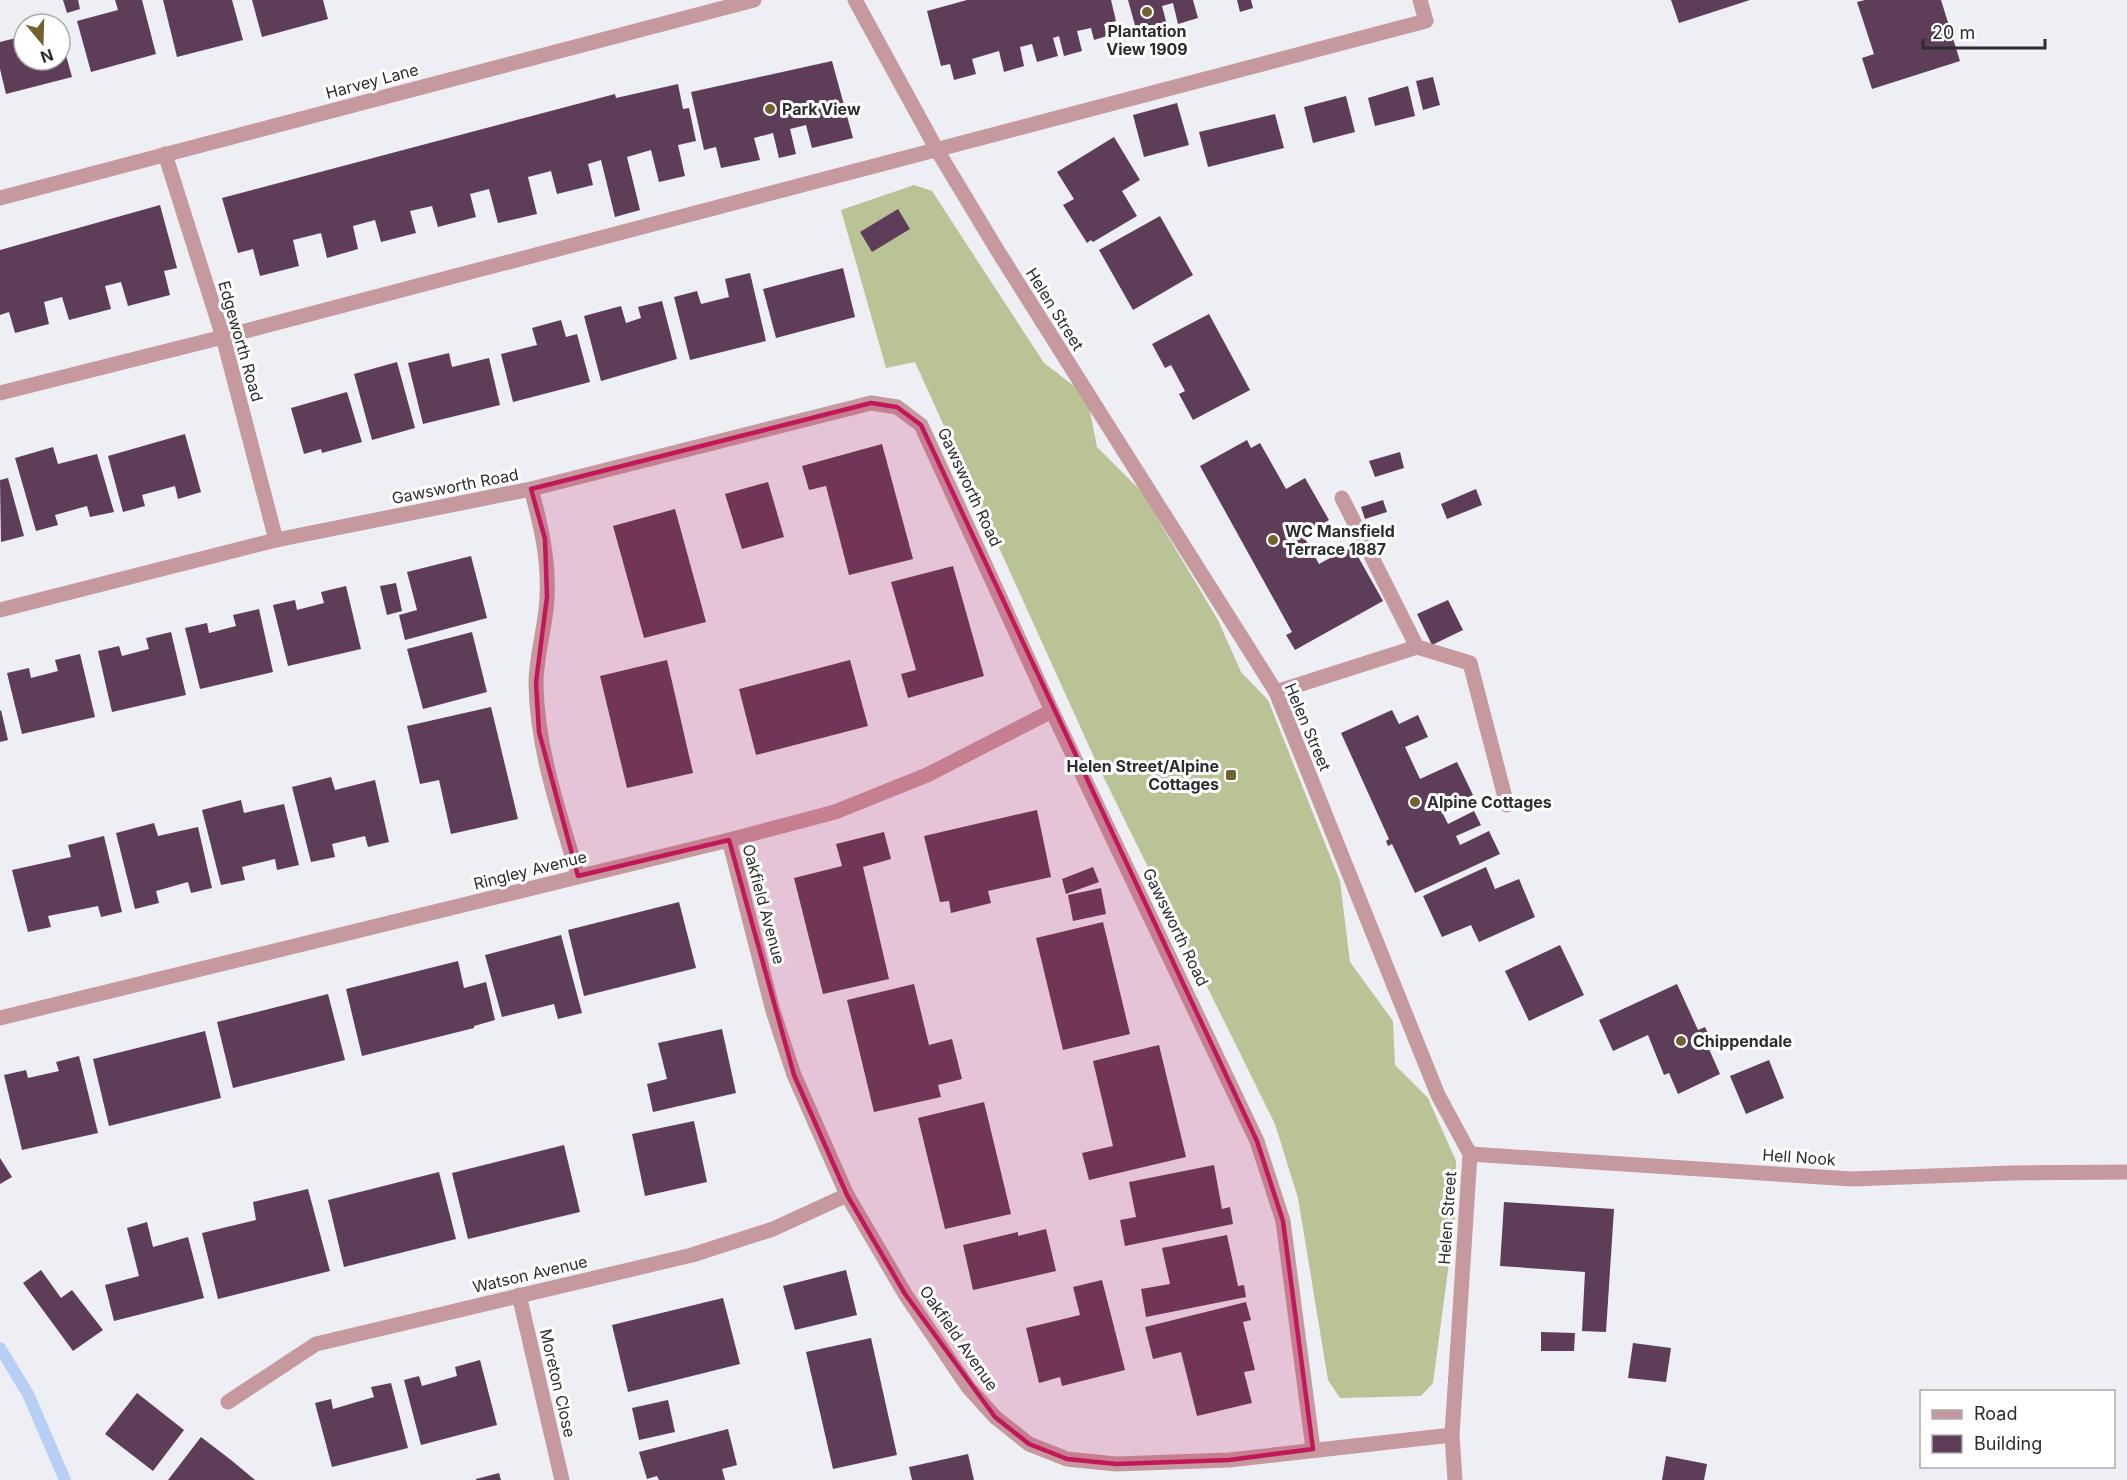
<svg xmlns="http://www.w3.org/2000/svg" width="2127" height="1480" font-family="Inter,sans-serif">
	<rect width="100%" height="100%" fill="#edeff5"/>
	<path fill="#b9c396" d="M914,185l18,6 112,172 43,33 10,51 44,44 77,129 23,52 27,28 72,181 10,81 43,59 2,44 33,33 28,63 -1,57 -22,165 -12,13 -81,2 -12,-18 -30,-182 -23,-74 -177,-358 -183,-404 -29,6 -45,-158z"/>
	<g fill="none" stroke-linecap="round" stroke-linejoin="round">
		<path stroke="#b7cef5" stroke-width="12" d="M0,1348l28,46 37,86"/>
	</g>
	<g fill="#5d3d58">
		<path d="M63,0h15l2,9 -13,4z"/>
		<path d="M115,0h27l14,54 -65,18 -14,-51 41,-11z"/>
		<path d="M163,0h69l11,40 -66,17z"/>
		<path d="M252,0h71l5,19 -66,18z"/>
		<path d="M967,0h144l5,21 -12,3 3,12 -13,4 -3,-12 -14,3 5,20 -18,5 -5,-20 -6,2 5,18 -21,6 -5,-18 -12,3 4,19 -20,6 -5,-21 -27,8 4,15 -22,6 -4,-16 -9,2 -14,-55z"/>
		<path d="M1128,0h65l5,18 -20,6 -5,-21 -11,3 6,23 -30,7z"/>
		<path d="M1237,0h14l2,8 -13,4z"/>
		<path d="M1671,0h79l-71,23z"/>
		<path d="M1865,0h76l19,61 -88,28 -10,-31 12,-4 -17,-52z"/>
		<path d="M60,34l12,43 -66,17 -6,-25v-27l24,-6v24h36z"/>
		<path d="M832,61l21,77 -41,10 -6,-23 -16,4 6,25 -17,4 -6,-25 -19,5 6,22 -39,8 -5,-21 -12,3 -13,-58z"/>
		<path d="M1433,77l7,28 -17,5 -7,-29z"/>
		<path d="M678,84l5,25 6,-1 7,33 -18,4 7,31 -26,6 -8,-32 -24,7 13,53 -25,7 -14,-57 -13,4 5,21 -36,9 -6,-23 -23,6 9,37 -39,9 -9,-34 -19,5 6,23 -38,10 -6,-21 -22,5 6,22 -35,9 -6,-22 -22,6 5,23 -31,9 -6,-25 -28,7 6,26 -39,10 -7,-27 -15,4 -16,-55 393,-104 1,4z"/>
		<path d="M1408,86l7,30 -40,10 -7,-28z"/>
		<path d="M1346,96l9,36 -42,11 -9,-36z"/>
		<path d="M1177,103l12,42 -45,12 -11,-42z"/>
		<path d="M1275,114l9,34 -76,19 -9,-35z"/>
		<path d="M1114,137l26,43 -18,11 15,25 -44,26 -2,-2 -4,3 -24,-38 11,-6 -17,-27z"/>
		<path d="M160,205l17,63 -13,3 6,24 -42,11 -7,-24 -16,4 6,23 -42,11 -7,-23 -18,5 5,22 -34,9 -6,-21 -9,3v-65z"/>
		<path d="M898,209l12,20 -38,23 -12,-20z"/>
		<path d="M1160,216l33,59 -60,35 -34,-60z"/>
		<path d="M843,268l12,49 -79,21 -13,-49z"/>
		<path d="M750,273l16,68 -76,19 -16,-63 23,-6 4,13 28,-7 -4,-18z"/>
		<path d="M662,301l15,58 -76,22 -17,-65 37,-10 5,17 15,-5 -3,-11z"/>
		<path d="M1209,314l41,76 -57,30 -14,-26 6,-3 -14,-26 -6,3 -13,-24z"/>
		<path d="M561,320l5,17 11,-3 13,48 -77,20 -12,-48 36,-9 -5,-17z"/>
		<path d="M449,353l3,14 37,-9 11,47 -77,19 -15,-61z"/>
		<path d="M397,362l18,66 -43,12 -18,-66z"/>
		<path d="M347,392l15,50 -40,11 -1,-4 -17,5 -13,-46z"/>
		<path d="M185,434l16,58 -23,7 -3,-13 -33,9 3,11 -22,6 -15,-56z"/>
		<path d="M1247,440l4,8 9,-5 26,46 19,-11 24,42 -26,15 16,29 33,-18 31,55 -88,49 -9,-15 6,-3 -92,-166z"/>
		<path d="M882,444l31,115 -64,16 -23,-89 -17,4 -7,-24z"/>
		<path d="M53,447l5,17 39,-10 17,58 -24,5 -3,-11 -32,9 3,10 -22,6 -21,-73z"/>
		<path d="M1400,452l4,16 -29,9 -6,-16z"/>
		<path d="M8,478l16,58 -23,6 -1,-62z"/>
		<path d="M768,482l16,55 -42,12 -17,-55z"/>
		<path d="M1476,489l6,16 -35,14 -6,-15z"/>
		<path d="M1383,500l4,12 -22,7 -4,-12z"/>
		<path d="M675,509l31,113 -62,16 -31,-112z"/>
		<path d="M471,556l16,62 -82,22 -6,-25 18,-5 -10,-38z"/>
		<path d="M953,566l31,110 -76,22 -7,-24 15,-4 -25,-88z"/>
		<path d="M396,583l6,28 -15,4 -7,-29z"/>
		<path d="M346,586l15,63 -73,17 -15,-61 22,-5 2,10 27,-7 -3,-11z"/>
		<path d="M1448,600l15,30 -31,15 -15,-31z"/>
		<path d="M259,609l14,63 -73,17 -15,-61 22,-5 2,10 27,-7 -3,-11z"/>
		<path d="M171,632l15,63 -74,17 -14,-61 21,-5 3,10 27,-7 -3,-11z"/>
		<path d="M472,632l15,60 -64,17 -16,-60z"/>
		<path d="M80,654l15,63 -73,17 -15,-61 22,-5 2,10 27,-7 -3,-11z"/>
		<path d="M667,660l26,113 -66,15 -27,-112z"/>
		<path d="M850,660l18,66 -112,29 -17,-66z"/>
		<path d="M491,707l27,112 -67,15 -12,-54 -19,4 -13,-58z"/>
		<path d="M1,710l7,30 -8,2v-31z"/>
		<path d="M1392,710l7,14 19,-9 10,22 -23,10 15,32 37,-17 16,33 -32,15 7,14 26,-13 7,14 -25,11 4,9 29,-14 11,23 -85,39 -23,-49 -4,2 -2,-5 3,-2 -48,-106z"/>
		<path d="M331,777l4,13 40,-10 14,62 -21,5 -3,-11 -33,8 3,13 -24,5 -19,-75z"/>
		<path d="M241,800l3,13 40,-9 15,61 -22,5 -2,-11 -33,8 3,13 -24,5 -19,-75z"/>
		<path d="M1037,810l14,67 -63,14 3,12 -40,10 -2,-12 -9,1 -16,-66z"/>
		<path d="M154,823l4,13 40,-9 14,61 -21,5 -3,-11 -32,9 3,12 -24,6 -19,-76z"/>
		<path d="M884,832l7,27 -28,8 26,112 -66,15 -29,-116 48,-12 -6,-22z"/>
		<path d="M104,836l18,76 -21,5 -3,-11 -50,10 3,11 -23,5 -16,-62 59,-13 -3,-12z"/>
		<path d="M1093,867l6,15 -33,12 -4,-15z"/>
		<path d="M1486,867l9,22 24,-10 16,38 -56,25 -8,-17 -29,12 -19,-41z"/>
		<path d="M1101,888l5,26 -33,7 -5,-26z"/>
		<path d="M679,902l17,66 -112,28 -16,-66z"/>
		<path d="M1103,922l27,112 -67,16 -27,-112z"/>
		<path d="M561,935l21,78 -24,6 -4,-15 -52,13 -17,-62z"/>
		<path d="M1560,945l24,50 -55,26 -24,-50z"/>
		<path d="M458,961l6,27 22,-6 9,38 -21,6v2l-112,28 -16,-67z"/>
		<path d="M914,984l15,61 23,-6 10,40 -24,6 3,12 -67,15 -27,-112z"/>
		<path d="M1677,984l21,46 7,-3 9,19 -5,3 11,25 -42,20 -9,-21 -5,2 -16,-40 -35,16 -14,-31z"/>
		<path d="M328,994l17,66 -112,28 -16,-66z"/>
		<path d="M722,1029l14,64 -83,19 -6,-28 20,-5 -9,-36z"/>
		<path d="M205,1031l16,67 -112,28 -16,-67z"/>
		<path d="M1159,1045l27,112 -97,23 -7,-27 31,-7 -20,-85z"/>
		<path d="M79,1056l19,77 -76,17 -18,-75 22,-5 2,8 31,-7 -3,-9z"/>
		<path d="M1769,1060l15,38 -38,16 -16,-38z"/>
		<path d="M984,1102l27,112 -66,15 -27,-111z"/>
		<path d="M694,1121l13,61 -62,14 -13,-62z"/>
		<path d="M564,1145l16,67 -112,27 -16,-66z"/>
		<path d="M0,1158l12,19 -12,7z"/>
		<path d="M1214,1165l8,44 8,-2 3,17 -108,22 -5,-26 16,-3 -7,-35z"/>
		<path d="M439,1172l17,67 -112,28 -16,-67z"/>
		<path d="M308,1189l22,82 -112,28 -16,-66 54,-13 -3,-18z"/>
		<path d="M1504,1202l110,7 -8,123 -24,-1 3,-59 -85,-6z"/>
		<path d="M147,1222l6,25 35,-10 16,61 -90,23 -9,-36 34,-9 -12,-48z"/>
		<path d="M1046,1229l10,42 -83,19 -10,-45 55,-13v4z"/>
		<path d="M1227,1235l11,51 6,-1 2,12 -100,20 -5,-28 29,-5 -8,-36z"/>
		<path d="M41,1270l20,28 11,-8 31,40 -30,21 -50,-68z"/>
		<path d="M846,1270l11,45 -62,15 -12,-44z"/>
		<path d="M1102,1280l23,90 -63,16 -2,-9 -21,6 -13,-55 54,-13 -7,-28z"/>
		<path d="M723,1298l17,66 -112,28 -16,-67z"/>
		<path d="M1246,1302l5,18 -8,2 12,48 -11,2 8,31 -55,13 -16,-64 -28,7 -8,-32z"/>
		<path d="M1541,1332l34,1 -1,18h-33z"/>
		<path d="M871,1338l26,117 -64,14 -27,-117z"/>
		<path d="M1633,1343l38,5 -5,34 -38,-4z"/>
		<path d="M480,1360l17,65 -76,20 -17,-65 15,-4 3,10 35,-10 -2,-9z"/>
		<path d="M391,1383l17,65 -76,19 -17,-64 16,-4 2,10 41,-12 -3,-10z"/>
		<path d="M137,1393l47,37 -31,41 -48,-37z"/>
		<path d="M668,1400l7,32 -36,8 -7,-32z"/>
		<path d="M728,1429l9,36 -15,4 3,11h-66l-2,-4 -10,3 -8,-27z"/>
		<path d="M201,1437l30,23 24,20h-87z"/>
		<path d="M968,1454l6,26h-62l-3,-13z"/>
		<path d="M1666,1456l41,8 -3,16h-42z"/>
		<path d="M499,1473l2,7h-25v-1z"/>
	</g>
	<g fill="none" stroke-linecap="round" stroke-linejoin="round">
		<g stroke="#c6999e" stroke-width="15">
			<path d="M855,0l82,150 62,103 277,439 162,403 32,59 -18,281 3,45"/>
			<path d="M165,154l58,183 53,203"/>
			<path d="M0,198l754,-198"/>
			<path d="M0,393l223,-56 1203,-316 -6,-21"/>
			<path d="M531,489c10,36 18,71 16,108 -1,29 -11,58 -11,87 1,66 24,130 42,192"/>
			<path d="M1342,498l75,149 53,16 37,142"/>
			<path d="M0,610l276,-70 255,-51 340,-86 26,4 24,18 131,286 205,430 26,80 30,228"/>
			<path d="M1276,692l141,-45"/>
			<path d="M729,840l44,171 21,64 53,120 58,99 63,93 27,30 34,27 38,15 49,5 113,-4 223,-25"/>
			<path d="M0,1018l729,-178 106,-28 92,-37 125,-64"/>
			<path d="M1470,1154l382,25 159,-6 116,-1"/>
			<path d="M519,1295l43,185"/>
			<path d="M228,1402l88,-58 376,-89 81,-26 74,-34"/>
		</g>
	</g>
	<path fill="#c2185b" fill-opacity="0.2" stroke="#c2185b" stroke-width="4.5" stroke-linejoin="round" d="M871,403l26,4 24,18 336,716 26,80 30,228 -84,11 -113,4 -49,-5 -38,-15 -34,-27 -90,-123 -58,-99 -53,-120 -65,-235 -151,36 -39,-144 -3,-50 11,-85 -2,-58 -14,-50z"/>
	<g fill="#736230" stroke="#fff" stroke-width="2">
		<circle cx="1147" cy="12" r="6"/>
		<circle cx="770" cy="109" r="6"/>
		<circle cx="1273" cy="540" r="6"/>
		<rect x="1225" y="769" width="12" height="12" rx="3"/>
		<circle cx="1415" cy="802" r="6"/>
		<circle cx="1681" cy="1041" r="6"/>
	</g>
	<g text-anchor="middle" stroke-width="6" stroke-linejoin="round" paint-order="stroke">
		<g font-size="16" font-weight="bold" fill="#2d2d30" stroke="#fff" text-anchor="start">
			<text x="1147" y="37" text-anchor="middle">Plantation<tspan x="1147" dy="18">View 1909</tspan></text>
			<text x="782" y="115">Park View</text>
			<text x="1285" y="537">WC Mansfield<tspan x="1285" dy="18">Terrace 1887</tspan></text>
			<text x="1219" y="772" text-anchor="end">Helen Street/Alpine<tspan x="1219" dy="18">Cottages</tspan></text>
			<text x="1427" y="808">Alpine Cottages</text>
			<text x="1693" y="1047">Chippendale</text>
		</g>
		<g font-size="16" fill="#2d2d30" stroke="#fff">
			<text transform="translate(372 81) rotate(-15)" y="6">Harvey Lane</text>
			<text transform="translate(1055 309) rotate(58)" y="6">Helen Street</text>
			<text transform="translate(241 341) rotate(74)" y="6">Edgeworth Road</text>
			<text transform="translate(455 486) rotate(-11)" y="6">Gawsworth Road</text>
			<text transform="translate(970 487) rotate(65)" y="6">Gawsworth Road</text>
			<text transform="translate(1308 727) rotate(67)" y="6">Helen Street</text>
			<text transform="translate(530 870) rotate(-14)" y="6">Ringley Avenue</text>
			<text transform="translate(764 904) rotate(75)" y="6">Oakfield Avenue</text>
			<text transform="translate(1176 927) rotate(64)" y="6">Gawsworth Road</text>
			<text transform="translate(1799 1157) rotate(4)" y="6">Hell Nook</text>
			<text transform="translate(1447 1218) rotate(-86)" y="6">Helen Street</text>
			<text transform="translate(530 1274) rotate(-13)" y="6">Watson Avenue</text>
			<text transform="translate(959 1338) rotate(55)" y="6">Oakfield Avenue</text>
			<text transform="translate(558 1383) rotate(77)" y="6">Moreton Close</text>
		</g>
	</g>
	<rect x="1920" y="1390" width="195" height="78" fill="#ffffff" stroke="#ababac" stroke-width="1.5"/>
	<rect x="1932" y="1410" width="30" height="9" fill="#c6999e" stroke="#ababac" stroke-width="1.5"/>
	<text x="1974" y="1420" font-size="18" fill="#2d2d30">Road</text>
	<rect x="1932" y="1435" width="30" height="18" fill="#5d3d58" stroke="#ababac" stroke-width="1.5"/>
	<text x="1974" y="1450" font-size="18" fill="#2d2d30">Building</text>
	<g transform="translate(42 42) rotate(161)"><circle r="28" fill="#ffffff" stroke="#ababac" stroke-width="1.5"/>
	<path d="M0-4.5L10 22L0 15L-10 22Z" fill="#736230"/>
	<text y="-9" font-size="16" font-weight="bold" text-anchor="middle" fill="#2d2d30">N</text>
	</g>
	<path d="M1923 39v9h122v-9" fill="none" stroke="#2d2d30" stroke-width="3"/>
	<text x="1932" y="39" font-size="18" fill="#2d2d30" stroke="#ffffff" stroke-width="4.5" paint-order="stroke">20 m</text>
</svg>
